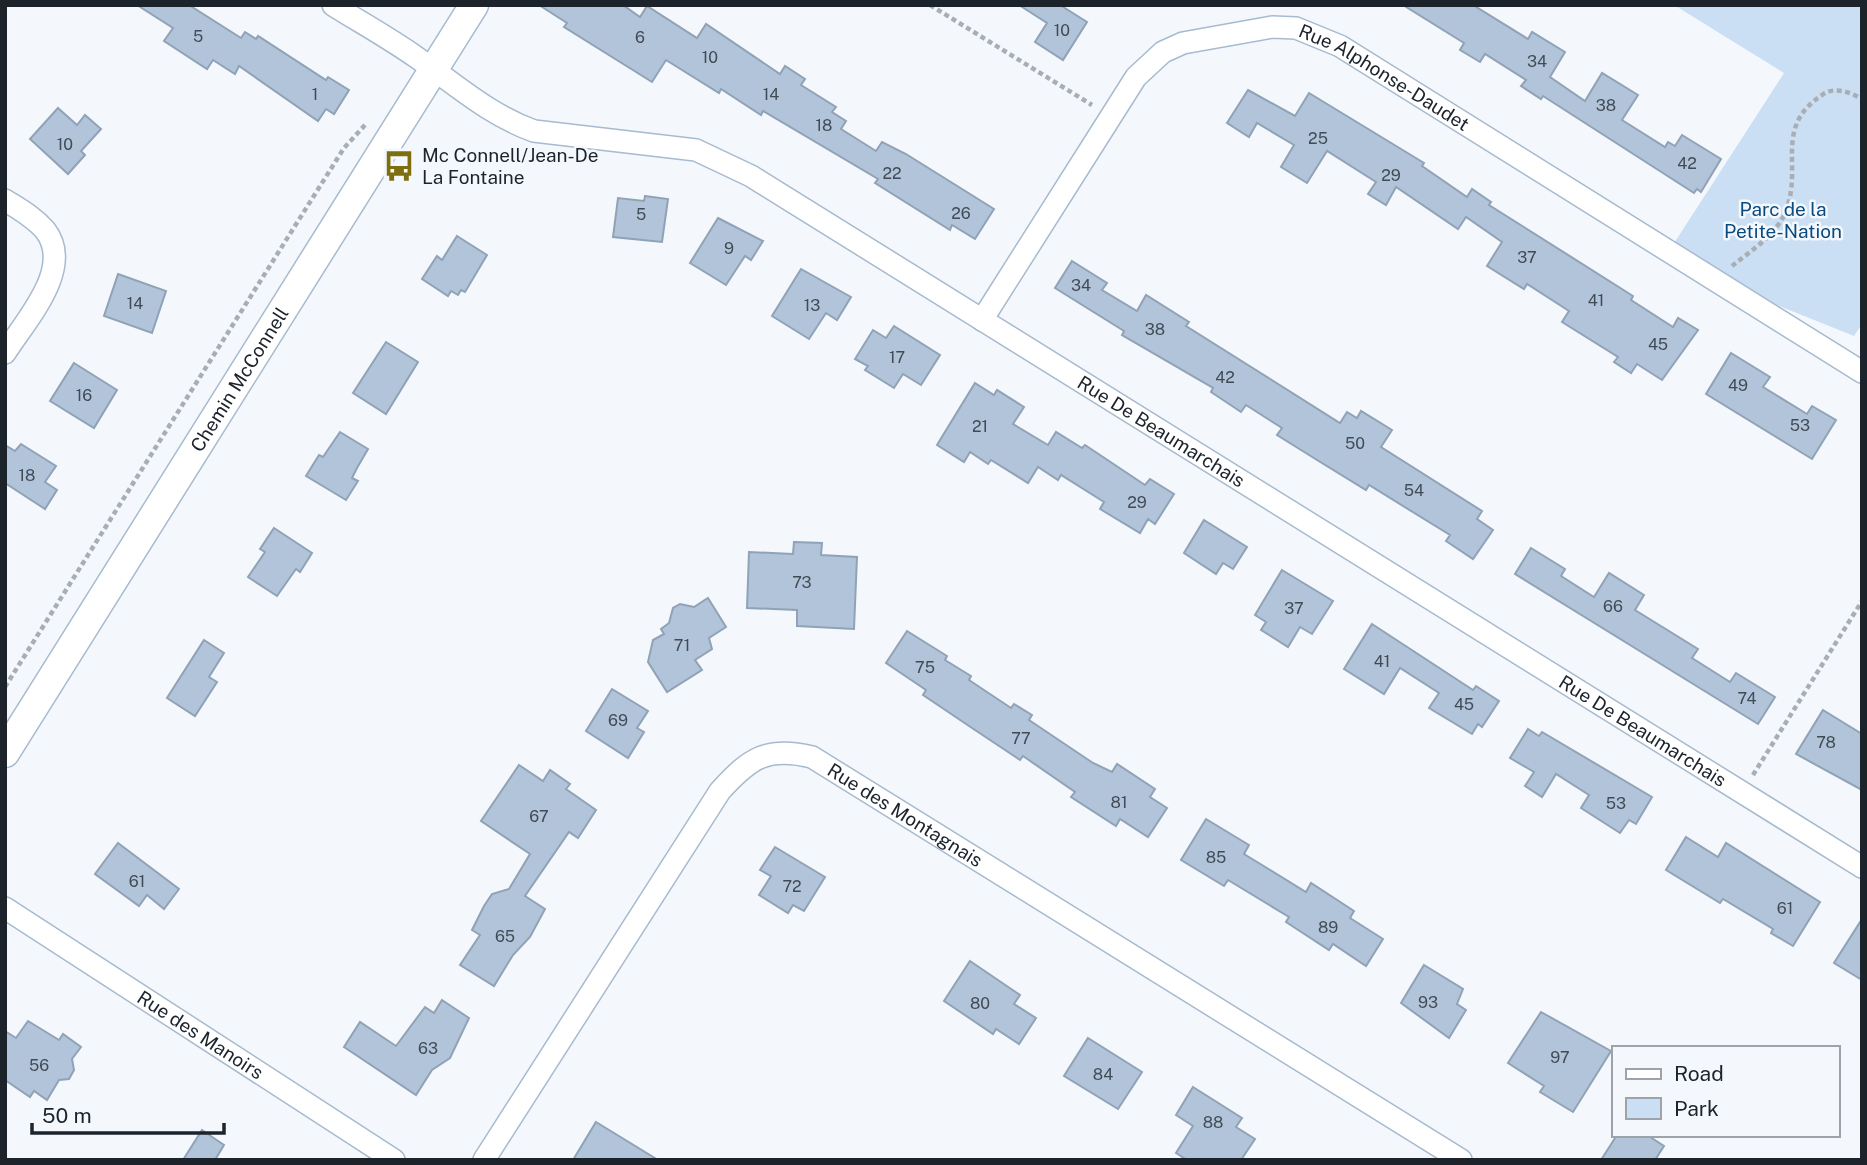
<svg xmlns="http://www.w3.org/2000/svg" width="1867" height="1165" font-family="'Public Sans',sans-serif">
	<rect width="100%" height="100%" fill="#f4f8fd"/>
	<path fill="#cadef4" d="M1674,5h188v319l-8,12 -139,-56 -46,-29 115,-178z"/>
	<g fill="#b1c4d9" stroke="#90a2b6" stroke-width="2">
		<path d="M137,5h52l52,33 4,-6 11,7 2,-3 68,44 2,-3 21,13 -15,24 -8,-5 -8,12 -79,-55 -4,8 -22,-14 -6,9 -43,-28 9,-13z"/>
		<path d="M539,5h84l17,12 7,-11 50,32 9,-14 74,50 5,-8 20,13 -4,6 35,22 -4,5 14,9 -5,8 35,22 6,-9 24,12 88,55 -19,30 -23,-14 -2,5 -75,-47 3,-4 -115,-68 -2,4 -40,-26 -2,4 -53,-33 -14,22 -88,-55 3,-4z"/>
		<path d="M1019,5h41l27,17 -24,38 -28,-18 12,-19z"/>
		<path d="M1403,5h70l55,34 4,-7 33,20 -15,25 35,24 17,-28 36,22 -16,25 43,27 3,-5 7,4 7,-11 39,24 -20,33 -4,-3 -3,4 -151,-97 -2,3 -20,-13 5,-6 -41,-26 -5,8 -20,-12 4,-7z"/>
		<path d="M1248,90l47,26 14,-23 115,70 -2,3 45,31 5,-8 19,13 -2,3 144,91 -2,4 42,27 5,-9 20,12 -36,50 -25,-16 -6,9 -17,-11 4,-5 -56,-35 7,-11 -42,-27 -3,5 -37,-23 15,-24 -36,-25 -8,12 -62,-42 -10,18 -18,-11 8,-12 -49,-31 -20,32 -26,-16 13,-22 -37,-22 -8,14 -22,-14z"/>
		<path d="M58,108l19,17 8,-10 16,14 -20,22 4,4 -17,19 -38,-35z"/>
		<path d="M645,196l23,3 -6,43 -49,-5 5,-39 26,3z"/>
		<path d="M718,218l45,23 -12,19 -6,-4 -19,29 -36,-22z"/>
		<path d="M457,236l30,19 -22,37 -4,-2 -3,5 -7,-4 -3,5 -26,-17 15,-23 5,4z"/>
		<path d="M1072,261l35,22 -5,7 35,21 9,-16 43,27 -3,4 154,97 7,-11 10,6 4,-7 31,19 -11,17 101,64 -5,8 16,11 -20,29 -27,-18 4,-6 -81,-50 -3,5 -49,-30 -40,-25 5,-7 -36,-23 -5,7 -30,-20 2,-4 -91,-53 2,-4 -69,-43z"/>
		<path d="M801,269l50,28 -14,23 -11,-7 -17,26 -37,-23z"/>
		<path d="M118,274l48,17 -14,42 -48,-17z"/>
		<path d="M894,326l46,29 -19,30 -18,-11 -9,14 -29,-18 3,-4 -13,-7 18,-29 13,8z"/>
		<path d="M386,342l32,20 -32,52 -33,-21z"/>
		<path d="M1731,353l39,24 -7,10 44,27 5,-8 24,14 -24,39 -106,-65z"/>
		<path d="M74,363l43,27 -23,38 -44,-27z"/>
		<path d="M975,383l19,12 3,-5 27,17 -11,17 35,21 8,-13 26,16 3,-3 60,40 5,-6 24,15 -19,30 -7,-5 -8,14 -40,-24 4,-7 -43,-27 -3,5 -20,-13 -10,16 -37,-23 -3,4 -18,-12 -6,10 -27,-17z"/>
		<path d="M340,432l28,17 -11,19 -5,10 6,3 -12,19 -40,-24 13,-21 4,2z"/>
		<path d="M21,444l35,22 -11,16 12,8 -12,19 -40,-26v-38l10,6z"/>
		<path d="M1204,520l43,27 -14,22 -10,-6 -7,11 -32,-21z"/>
		<path d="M274,528l38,25 -12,19 -4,-3 -19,27 -29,-19 17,-25 -5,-3z"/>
		<path d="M794,542l28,1 -1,12 36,2 -3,72 -57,-3v-16l-50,-2 2,-56 44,2z"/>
		<path d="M1531,548l34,21 -4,7 33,21 15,-24 35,22 -9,15 63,39 -6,9 38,24 6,-9 39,24 -17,27 -243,-150z"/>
		<path d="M1282,570l51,31 -21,33 -12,-7 -12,20 -27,-17 5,-8 -11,-7z"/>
		<path d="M708,598l18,29 -17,11 3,11 -17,11 7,10 -35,22 -19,-30 5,-22 11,-6 -3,-5 8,-6 4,-15 7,-4 14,3z"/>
		<path d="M1372,624l101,66 3,-4 23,15 -17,26 -4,-3 -6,10 -43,-26 10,-15 -39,-25 -16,26 -40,-25z"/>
		<path d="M907,631l40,25 -2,4 26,16 -2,4 42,28 3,-4 18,11 -3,5 64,43 19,9 5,-8 38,25 -5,8 17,11 -19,29 -28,-18 -4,7 -45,-29 4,-5 -52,-36 -3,4 -48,-32 -49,-33 3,-5 -40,-27z"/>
		<path d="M204,640l20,13 -15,24 8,5 -22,34 -28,-18z"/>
		<path d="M612,689l36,22 -11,17 7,4 -16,26 -42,-27z"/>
		<path d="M1823,710l39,24v56l-66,-36z"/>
		<path d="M1528,729l11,7 3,-4 110,65 -16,27 -7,-4 -9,13 -39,-25 8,-13 -33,-21 -14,23 -17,-11 9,-14 -24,-14z"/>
		<path d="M519,765l24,16 7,-11 20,14 -4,5 30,21 -18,28 -9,-6 -44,64 20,13 -15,28 -17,18 -19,31 -34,-21 20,-30 -8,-5 12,-24 8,-12 17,-5 21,-35 -49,-33z"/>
		<path d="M1206,819l43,26 -5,9 62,38 5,-9 43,28 -4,7 33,21 -17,27 -33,-22 -4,6 -43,-28 3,-5 -61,-37 -4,6 -43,-26z"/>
		<path d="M1686,837l32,20 8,-14 94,59 -27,44 -22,-13 2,-4 -50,-30 -3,4 -54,-33z"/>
		<path d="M118,843l61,46 -15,20 -17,-14 -8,11 -44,-32z"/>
		<path d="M775,847l50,30 -21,34 -11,-6 -5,8 -29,-18 12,-19 -11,-6z"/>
		<path d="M1862,919v61l-28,-17z"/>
		<path d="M970,961l50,34 -6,9 22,14 -17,26 -23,-15 -3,5 -49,-33z"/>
		<path d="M1424,965l39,24 -6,15 9,6 -17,28 -48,-35z"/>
		<path d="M442,1000l27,18 -19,40 -18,12 -16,25 -72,-48 16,-25 36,24 29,-39 9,6z"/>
		<path d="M1541,1012l70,39 -38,61 -33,-20 4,-6 -36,-23z"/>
		<path d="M28,1021l31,19 4,-6 18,13 -9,12 2,11 -5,9 -10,1 -12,20 -13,-9 -4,6 -25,-17v-49l11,7z"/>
		<path d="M1088,1038l54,34 -24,37 -54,-33z"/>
		<path d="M1193,1087l49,31 -6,9 19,12 -14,21h-54l-11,-7 17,-27 -17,-11z"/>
		<path d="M596,1122l62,38h-85z"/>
		<path d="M202,1130l22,15 -9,15h-32z"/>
		<path d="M1617,1135h30l17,11 -9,14h-54z"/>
	</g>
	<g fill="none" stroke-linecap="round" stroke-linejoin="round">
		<defs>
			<g id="street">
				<path id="s1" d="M333,5c27,17 56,33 83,52 39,27 73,58 118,74l162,19 55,26 1111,691"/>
				<path d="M5,200c14,9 29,17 40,30 30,38 -20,91 -40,123"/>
				<path id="s2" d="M982,320l154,-243 27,-25 20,-9 89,-16 24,1 44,18 522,326"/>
				<path id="s3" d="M5,908l389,252"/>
				<path id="s4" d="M484,1160l236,-369c30,-33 47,-45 92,-34l649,403"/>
			</g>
			<g id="secondary">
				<path id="s5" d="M5,753l469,-748"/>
			</g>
		</defs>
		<use href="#street" stroke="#a7bacf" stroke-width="24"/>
		<use href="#secondary" stroke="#a7bacf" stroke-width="31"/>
		<g stroke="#a9aeb4" stroke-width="4.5" stroke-dasharray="5 3.5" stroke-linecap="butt">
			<path d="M930,5l162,100"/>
			<path d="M1732,266c20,-16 47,-33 55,-58 15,-44 -13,-81 35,-113 12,-9 28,-3 40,4"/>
			<path d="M5,687l339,-539 21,-23"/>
			<path d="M1753,775l109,-174"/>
		</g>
		<use href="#street" stroke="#fff" stroke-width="21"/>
		<use href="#secondary" stroke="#fff" stroke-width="28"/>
	</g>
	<defs>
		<symbol id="bus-bare" viewBox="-9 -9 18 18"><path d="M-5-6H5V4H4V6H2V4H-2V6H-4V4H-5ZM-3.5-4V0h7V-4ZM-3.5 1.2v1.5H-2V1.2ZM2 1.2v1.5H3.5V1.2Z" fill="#7d6f0d" stroke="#f4f8fd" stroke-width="2.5" paint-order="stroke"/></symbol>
	</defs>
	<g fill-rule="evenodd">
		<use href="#bus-bare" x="377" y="144" width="44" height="44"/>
	</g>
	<g text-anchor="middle" stroke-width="5" stroke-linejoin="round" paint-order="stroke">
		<g font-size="16" fill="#414b56">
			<text x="1062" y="36">10</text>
			<text x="198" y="42">5</text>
			<text x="640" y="43">6</text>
			<text x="710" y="63">10</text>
			<text x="1537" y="67">34</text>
			<text x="315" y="100">1</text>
			<text x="771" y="100">14</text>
			<text x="1606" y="111">38</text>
			<text x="824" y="131">18</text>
			<text x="1318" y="144">25</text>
			<text x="65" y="150">10</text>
			<text x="1687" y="169">42</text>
			<text x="892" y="179">22</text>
			<text x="1391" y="181">29</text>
			<text x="961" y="219">26</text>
			<text x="641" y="220">5</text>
			<text x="729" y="254">9</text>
			<text x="1527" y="263">37</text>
			<text x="1081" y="291">34</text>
			<text x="1596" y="306">41</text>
			<text x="135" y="309">14</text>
			<text x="812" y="311">13</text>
			<text x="1155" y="335">38</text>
			<text x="1658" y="350">45</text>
			<text x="897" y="363">17</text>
			<text x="1225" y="383">42</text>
			<text x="1738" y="391">49</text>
			<text x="84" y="401">16</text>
			<text x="1800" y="431">53</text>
			<text x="980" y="432">21</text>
			<text x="1355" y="449">50</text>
			<text x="27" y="481">18</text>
			<text x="1414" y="496">54</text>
			<text x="1137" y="508">29</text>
			<text x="802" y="588">73</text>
			<text x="1613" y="612">66</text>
			<text x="1294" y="614">37</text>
			<text x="682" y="651">71</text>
			<text x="1382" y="667">41</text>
			<text x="925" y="673">75</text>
			<text x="1747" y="704">74</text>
			<text x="1464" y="710">45</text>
			<text x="618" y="726">69</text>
			<text x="1021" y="744">77</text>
			<text x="1826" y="748">78</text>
			<text x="1119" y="808">81</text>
			<text x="1616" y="809">53</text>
			<text x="539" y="822">67</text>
			<text x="1216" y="863">85</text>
			<text x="137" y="887">61</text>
			<text x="792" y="892">72</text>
			<text x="1785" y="914">61</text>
			<text x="1328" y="933">89</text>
			<text x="505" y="942">65</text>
			<text x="1428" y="1008">93</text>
			<text x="980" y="1009">80</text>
			<text x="428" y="1054">63</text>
			<text x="1560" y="1063">97</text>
			<text x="39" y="1071">56</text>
			<text x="1103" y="1080">84</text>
			<text x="1213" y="1128">88</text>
		</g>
		<g font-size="19" fill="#1c232b" stroke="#f4f8fd">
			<text dy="7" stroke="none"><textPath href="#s2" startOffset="562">Rue Alphonse-Daudet</textPath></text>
			<text dy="7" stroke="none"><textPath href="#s5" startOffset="441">Chemin McConnell</textPath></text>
			<text dy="7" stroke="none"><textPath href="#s1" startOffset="945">Rue De Beaumarchais</textPath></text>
			<text dy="7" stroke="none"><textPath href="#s1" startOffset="1512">Rue De Beaumarchais</textPath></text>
			<text dy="7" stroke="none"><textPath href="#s4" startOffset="653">Rue des Montagnais</textPath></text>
			<text dy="7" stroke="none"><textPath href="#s3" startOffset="233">Rue des Manoirs</textPath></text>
		</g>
		<g font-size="19" fill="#1c232b" stroke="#f4f8fd" text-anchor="start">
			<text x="422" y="162">Mc Connell/Jean-De<tspan x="422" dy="22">La Fontaine</tspan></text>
		</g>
		<g font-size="19" fill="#08497e" stroke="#f4f8fd">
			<text x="1783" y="216">Parc de la<tspan x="1783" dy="22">Petite-Nation</tspan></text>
		</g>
	</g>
	<rect width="1867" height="1165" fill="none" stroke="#1c232b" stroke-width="14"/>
	<rect x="1612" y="1046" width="228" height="91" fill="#f4f8fd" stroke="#9ea3a9" stroke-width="2"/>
	<rect x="1626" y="1069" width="35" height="10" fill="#ffffff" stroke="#9ea3a9" stroke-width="2"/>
	<text x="1674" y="1081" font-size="21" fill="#1c232b">Road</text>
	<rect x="1626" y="1098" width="35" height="21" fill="#cadef4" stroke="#9ea3a9" stroke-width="2"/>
	<text x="1674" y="1116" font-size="21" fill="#1c232b">Park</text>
	<path d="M32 1123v10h192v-10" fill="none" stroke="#1c232b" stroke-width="3.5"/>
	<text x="42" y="1123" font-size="21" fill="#1c232b" stroke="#f4f8fd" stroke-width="5" paint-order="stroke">50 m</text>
</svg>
